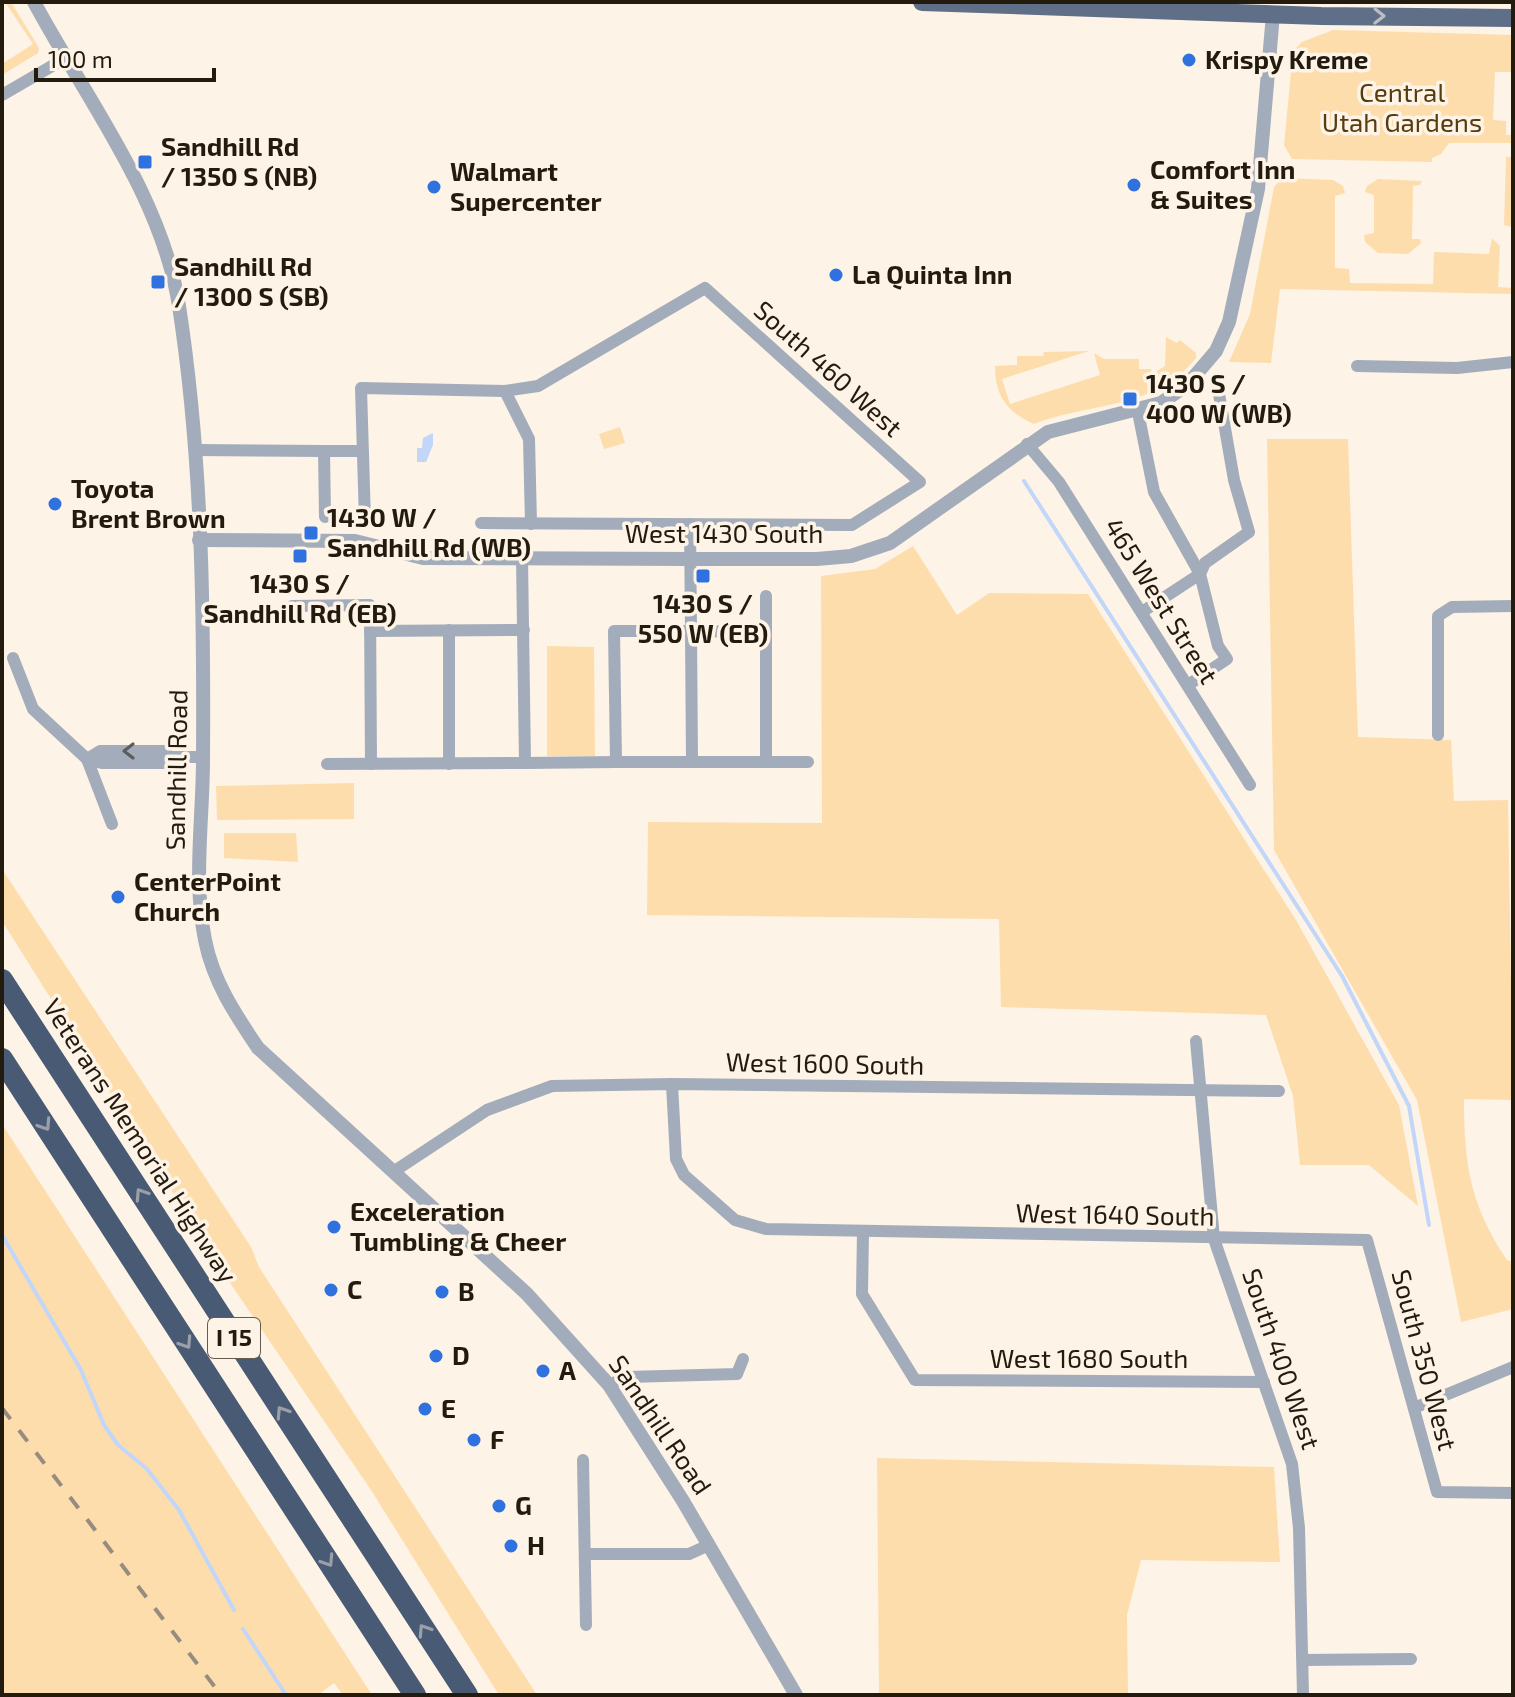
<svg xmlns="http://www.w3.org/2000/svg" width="1515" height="1697" font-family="'Exo 2',sans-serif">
	<rect width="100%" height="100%" fill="#fdf3e6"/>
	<g fill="#feddad">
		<path d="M5,2h6l28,46 -1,5 -36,22v-11l31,-20z"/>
		<path d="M1333,30l180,5v37h-18l-2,48 13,1v14h6v8h-63l-8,11 -9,4v4l-140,-3 -8,-14 9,-94 9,-9z"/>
		<path d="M1506,157h7v70l-9,-2z"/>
		<path d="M1282,178l51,2 10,6 2,7 -10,3v72l14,1 1,14 83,1 1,-32 55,2 3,-16 8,8 -2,41 15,1v6l-233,-5 -9,74 -42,-1 21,-48 24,-127z"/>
		<path d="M1378,179l44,2 -2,4 -7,1 -1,53h8l1,4 -13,11 -30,-1 -13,-11 -1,-7 10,-2v-38l-9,-3 2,-6z"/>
		<path d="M1166,337l11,6 3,-3 16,13v5c-41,52 -106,44 -162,66 -27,-12 -39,-28 -39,-58l22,-1v-9h26l1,-4 45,-1 -87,28 8,25 90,-29 -6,-22 10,6h35v10h12l1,5 13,-8z"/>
		<path d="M620,427l5,16 -21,6 -5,-15z"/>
		<path d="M1267,439h81l10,298 93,3 3,61 54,-1 5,300 -49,-1c0,65 6,106 43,161l6,2v47l-52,13 -44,-222 -143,-250z"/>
		<path d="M913,546l44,69 32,-22 99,1 208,326 103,185 19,101 -49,-41h-69l-7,-69 -27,-81 -265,-8 -2,-88 -352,-4 1,-93 174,1 -1,-247 54,-7z"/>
		<path d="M547,646l47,1 1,109h-48z"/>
		<path d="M354,783v36l-137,1 -1,-34z"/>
		<path d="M224,833h72l2,29 -74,-4z"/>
		<path d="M2,869l249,378 8,20 278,428h-38l-128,-205 -145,-213 -224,-356z"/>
		<path d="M2,1124l370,571h-29l-9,-12 -16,12h-316z"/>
		<path d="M877,1458l397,9 6,95 -139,-2 -14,55 1,80h-249z"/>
	</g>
	<path fill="#c1d6f8" d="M433,433v12l-7,17h-9v-14h5l1,-10z"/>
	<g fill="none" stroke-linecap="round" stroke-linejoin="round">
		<g stroke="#c1d6f8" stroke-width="4">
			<path d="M1024,481l318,495 67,130 20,119"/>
			<path d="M2,1235l79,135 23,55 14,20 29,24 32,41 55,100"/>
			<path d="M243,1629l43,66"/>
		</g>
		<g stroke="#a3acba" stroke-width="12">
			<path d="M2,95l62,-36"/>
			<path d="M1357,366l100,2 56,-6"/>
			<path d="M505,391l24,48 2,85"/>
			<path d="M1138,412l16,80 46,82 -58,38"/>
			<path d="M1027,444l32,38 191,303"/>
			<path d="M196,450l128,1"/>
			<path d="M325,517l-1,-66h38"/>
			<path d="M365,521l-4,-133 144,3 33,-5 167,-98 215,194 -68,43 -371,-2"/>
			<path d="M690,524l1,107h-77l2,131h192"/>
			<path d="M766,596v166"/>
			<path d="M292,606l78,-1 1,159"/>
			<path d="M449,630v134"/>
			<path d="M370,631l154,-1"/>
			<path d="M13,658l20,51 54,50 25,65"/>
			<path d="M1188,685l39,-26 -9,-13 -18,-72 5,-11 44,-31 -15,-52 -15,-86"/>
			<path d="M1438,735v-119l14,-9 61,-1"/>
			<path d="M87,759l15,4h62l6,-6h33"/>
			<path d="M87,759l13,-8h65l5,6"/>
			<path d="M692,762l-1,-131 75,1"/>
			<path d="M525,763l91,-1"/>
			<path d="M327,764l198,-1 -3,-204"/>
			<path d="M1196,1041l18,198 78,225 7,64 4,167"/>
			<path d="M672,1084l4,75 8,16 51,45 31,9 601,11 70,252 76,1"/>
			<path d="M393,1172l94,-62 65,-24 120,-2 607,7"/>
			<path d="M863,1232l-1,62 53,86 349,2"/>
			<path d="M609,1385l18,-8 110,-3 6,-15"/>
			<path d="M1414,1408l99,-41"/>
			<path d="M583,1460l3,165"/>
			<path d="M585,1554h104l20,-9"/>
			<path d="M1303,1660l108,-1"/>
		</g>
		<g stroke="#a3acba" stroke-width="14">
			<path d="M34,2c52,97 128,194 145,304 23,149 25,302 24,453 0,60 -10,121 2,181 8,41 30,74 53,108l269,246 82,91 74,116 113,194"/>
			<path d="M199,540l156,1 68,17 268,1h126l34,-3 39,-13 158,-111 113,-29 26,-18 29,-34 13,-29 29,-133 15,-175"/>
		</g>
		<path stroke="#606f88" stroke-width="18" d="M922,2l399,14 192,2"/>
		<g stroke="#495a75" stroke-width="22">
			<path d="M2,980l465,715"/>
			<path d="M2,1059l413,636"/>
		</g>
		<path stroke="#968d80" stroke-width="4" stroke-dasharray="14 14" stroke-linecap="butt" d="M2,1408l219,287"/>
	</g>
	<defs><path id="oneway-chevron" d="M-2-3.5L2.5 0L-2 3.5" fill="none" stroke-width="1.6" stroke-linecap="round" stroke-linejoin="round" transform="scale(2)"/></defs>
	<use stroke="#bebec0" href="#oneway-chevron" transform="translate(1379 16) rotate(1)"/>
	<use stroke="#5d5c5c" href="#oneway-chevron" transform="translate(129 751) rotate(180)"/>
	<g stroke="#9a9fa8">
		<use href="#oneway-chevron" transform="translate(45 1125) rotate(57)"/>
		<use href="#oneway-chevron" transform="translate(141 1194) rotate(-123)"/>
		<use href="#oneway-chevron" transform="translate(186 1343) rotate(57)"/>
		<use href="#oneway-chevron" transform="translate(282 1412) rotate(-123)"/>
		<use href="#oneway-chevron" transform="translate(328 1561) rotate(57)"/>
		<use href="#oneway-chevron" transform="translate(424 1630) rotate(-123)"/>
	</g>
	<g fill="#2f72df" stroke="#fdf3e6" stroke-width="3">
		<circle cx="1189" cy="60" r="8"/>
		<rect x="137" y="154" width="16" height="16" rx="4"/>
		<circle cx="1134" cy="185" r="8"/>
		<circle cx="434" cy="187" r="8"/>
		<circle cx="836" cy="275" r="8"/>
		<rect x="150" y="274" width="16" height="16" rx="4"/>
		<rect x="1122" y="391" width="16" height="16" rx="4"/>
		<circle cx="55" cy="504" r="8"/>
		<rect x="303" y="525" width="16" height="16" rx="4"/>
		<rect x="292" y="548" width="16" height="16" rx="4"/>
		<rect x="695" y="568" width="16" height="16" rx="4"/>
		<circle cx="118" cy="897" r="8"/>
		<circle cx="334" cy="1227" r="8"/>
		<circle cx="331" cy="1290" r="8"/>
		<circle cx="442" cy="1292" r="8"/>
		<circle cx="436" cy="1356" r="8"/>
		<circle cx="543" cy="1371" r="8"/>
		<circle cx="425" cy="1409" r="8"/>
		<circle cx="474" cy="1440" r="8"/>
		<circle cx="499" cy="1506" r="8"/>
		<circle cx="511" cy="1546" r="8"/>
	</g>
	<g text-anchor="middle" stroke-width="7" stroke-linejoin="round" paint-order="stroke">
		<rect fill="#fdf3e6" stroke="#655c50" stroke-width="2" x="208" y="1318" width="52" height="40" rx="6"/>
		<g font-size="24" font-weight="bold" fill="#241b0f">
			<text x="234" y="1346">I 15</text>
		</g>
		<g font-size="26" font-weight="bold" fill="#241b0f" stroke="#fdf3e6" text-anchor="start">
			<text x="1205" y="69">Krispy Kreme</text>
			<text x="161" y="156">Sandhill Rd<tspan x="161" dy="30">/ 1350 S (NB)</tspan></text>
			<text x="1150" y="179">Comfort Inn<tspan x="1150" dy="30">&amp; Suites</tspan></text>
			<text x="450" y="181">Walmart<tspan x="450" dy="30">Supercenter</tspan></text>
			<text x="174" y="276">Sandhill Rd<tspan x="174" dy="30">/ 1300 S (SB)</tspan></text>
			<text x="852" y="284">La Quinta Inn</text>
			<text x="1146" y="393">1430 S /<tspan x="1146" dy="30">400 W (WB)</tspan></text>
			<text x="71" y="498">Toyota<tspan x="71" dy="30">Brent Brown</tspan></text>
			<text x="327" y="527">1430 W /<tspan x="327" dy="30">Sandhill Rd (WB)</tspan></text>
			<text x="300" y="593" text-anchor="middle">1430 S /<tspan x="300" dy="30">Sandhill Rd (EB)</tspan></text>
			<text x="703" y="613" text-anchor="middle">1430 S /<tspan x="703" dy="30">550 W (EB)</tspan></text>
			<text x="134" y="891">CenterPoint<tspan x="134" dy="30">Church</tspan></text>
			<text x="350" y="1221">Exceleration<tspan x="350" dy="30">Tumbling &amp; Cheer</tspan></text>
			<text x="347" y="1299">C</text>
			<text x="458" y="1301">B</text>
			<text x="452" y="1365">D</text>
			<text x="559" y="1380">A</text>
			<text x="441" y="1418">E</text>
			<text x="490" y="1449">F</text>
			<text x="515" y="1515">G</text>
			<text x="527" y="1555">H</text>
		</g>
		<g font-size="26" fill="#573c0e" stroke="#fdf3e6">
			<text x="1402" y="102">Central<tspan x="1402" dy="30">Utah Gardens</tspan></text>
		</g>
		<g font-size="26" fill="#241b0f" stroke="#fdf3e6">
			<text transform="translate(828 369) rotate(42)" y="9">South 460 West</text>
			<text x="724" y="543">West 1430 South</text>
			<text transform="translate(1161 601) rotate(58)" y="9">465 West Street</text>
			<text transform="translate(177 770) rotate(-89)" y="9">Sandhill Road</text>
			<text transform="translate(825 1064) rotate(1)" y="9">West 1600 South</text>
			<text transform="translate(140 1141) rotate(57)" y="9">Veterans Memorial Highway</text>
			<text transform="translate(1115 1215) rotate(1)" y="9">West 1640 South</text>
			<text x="1089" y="1368">West 1680 South</text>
			<text transform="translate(1281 1359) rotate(71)" y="9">South 400 West</text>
			<text transform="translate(1424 1360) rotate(75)" y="9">South 350 West</text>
			<text transform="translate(660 1425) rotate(56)" y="9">Sandhill Road</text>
		</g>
	</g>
	<rect width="1515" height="1697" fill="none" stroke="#241b0f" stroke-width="8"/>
	<path d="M36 68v12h178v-12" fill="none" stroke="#241b0f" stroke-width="4"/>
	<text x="48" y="68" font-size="24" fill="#241b0f" stroke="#fdf3e6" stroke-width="6" paint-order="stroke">100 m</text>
</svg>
